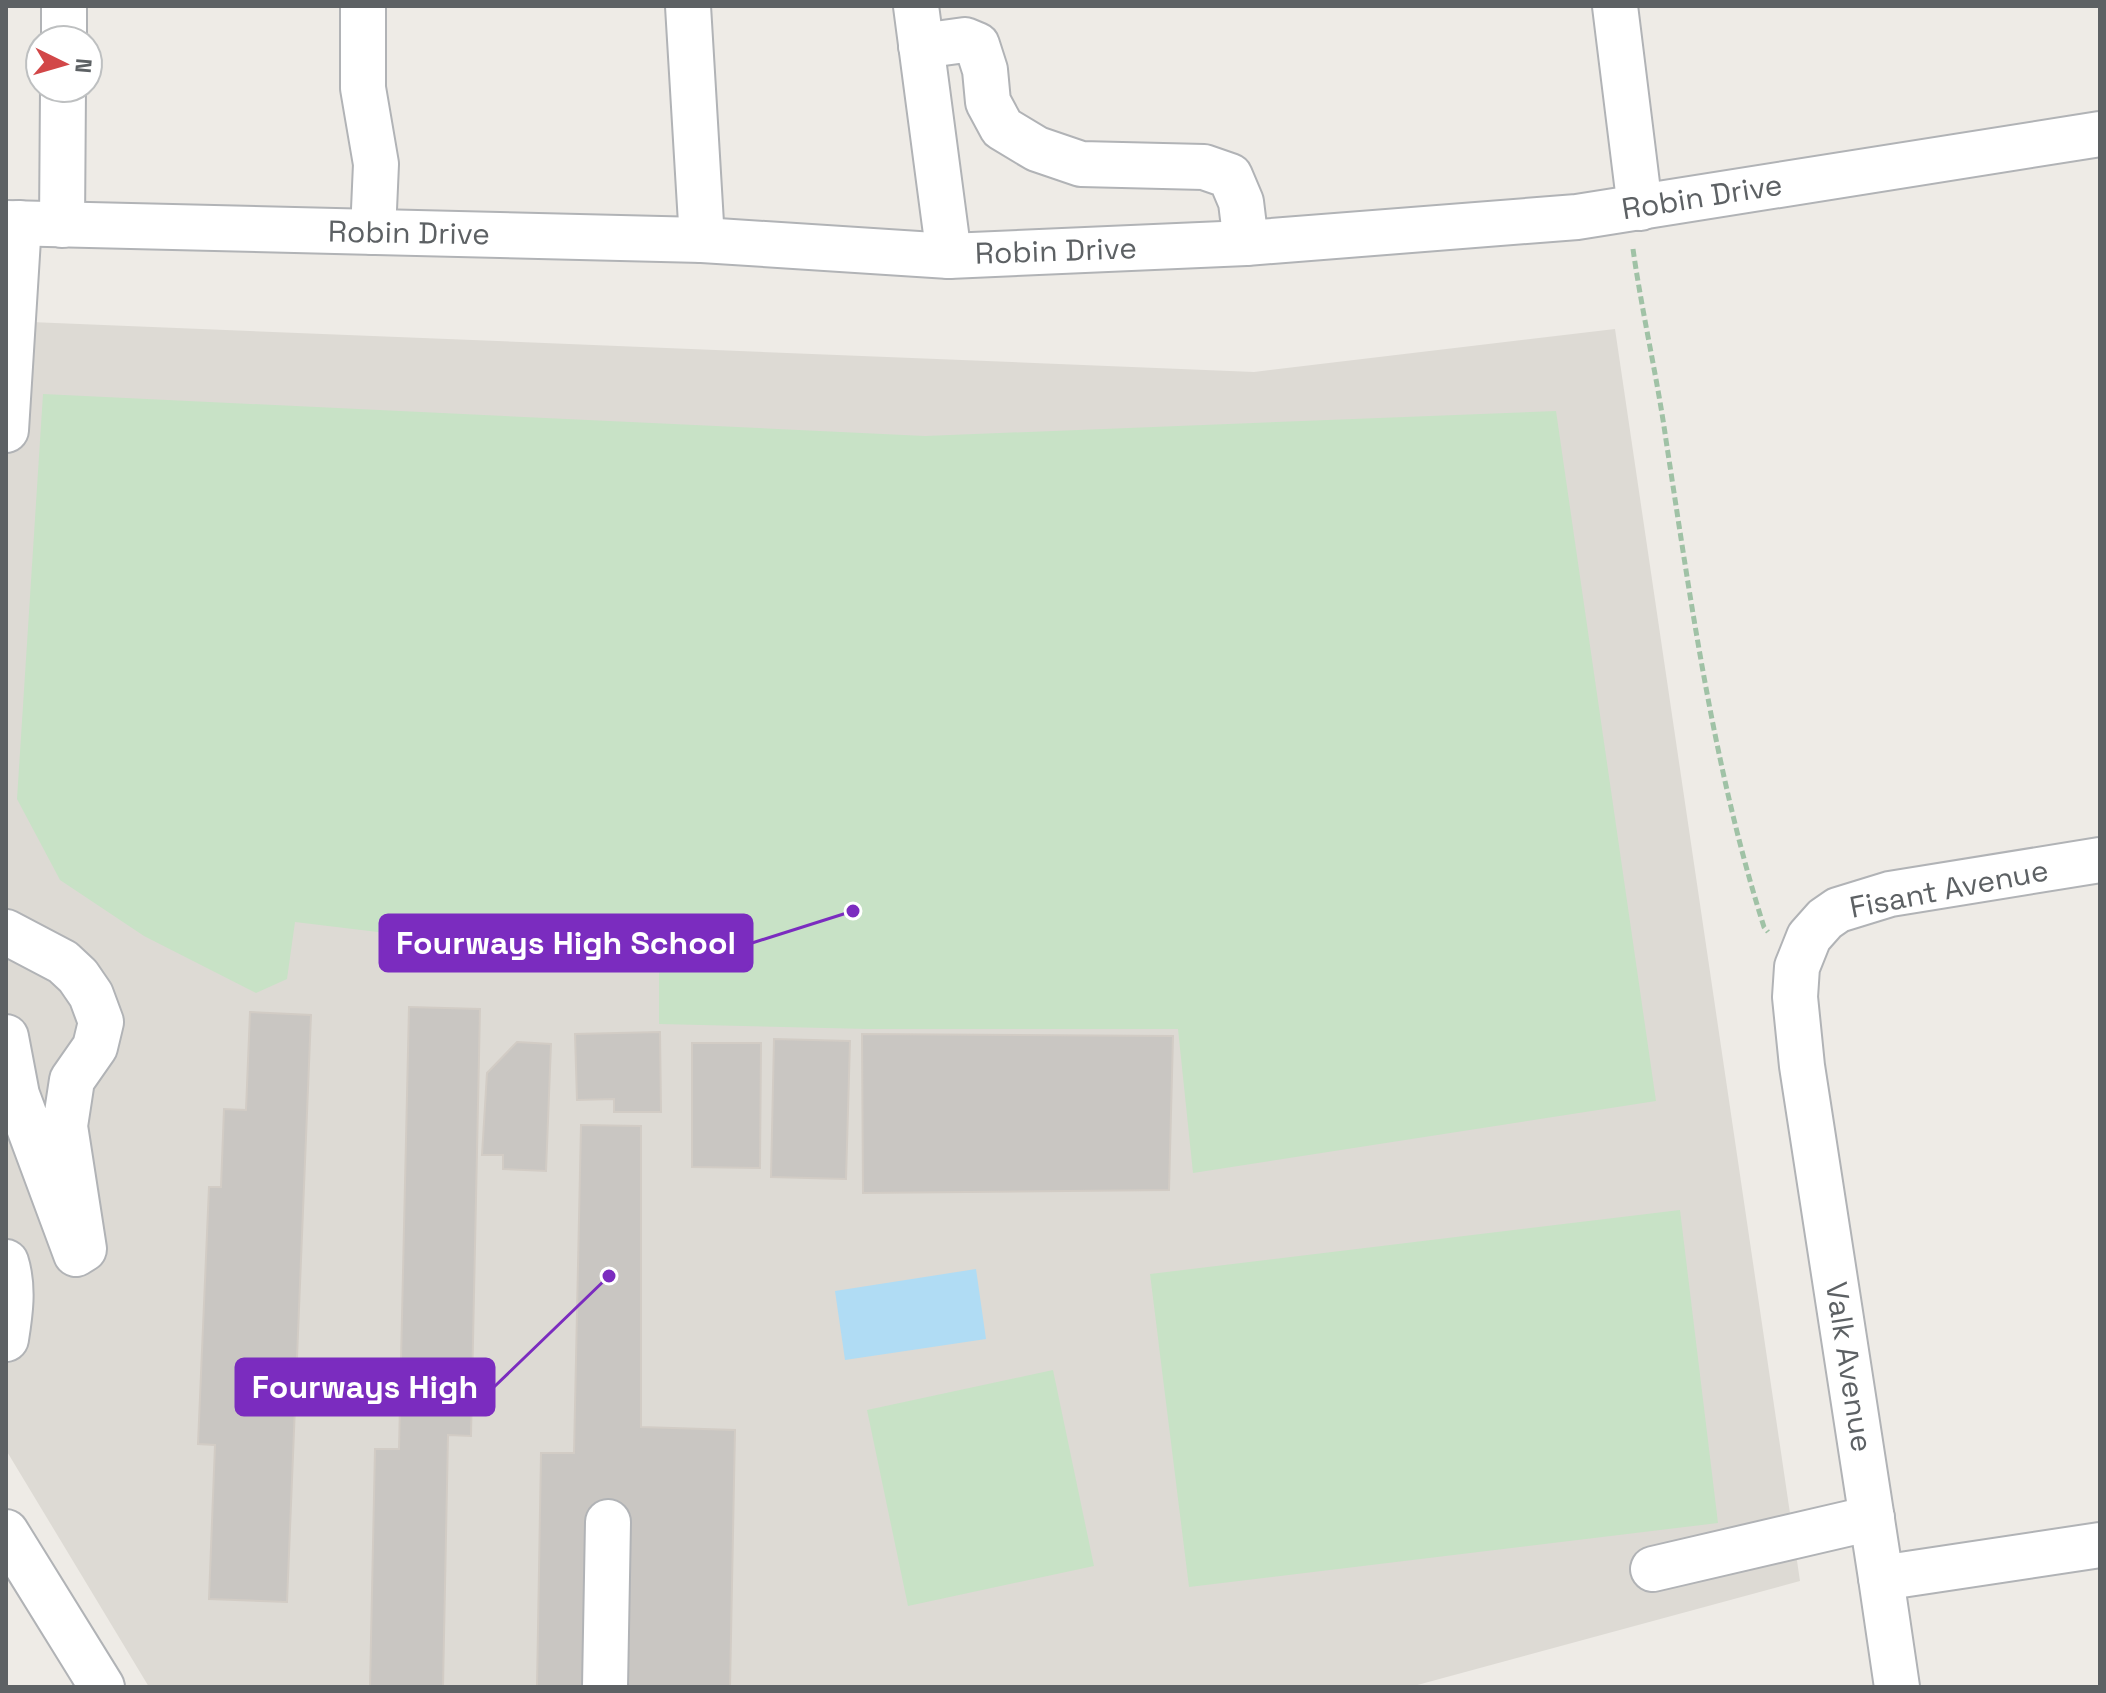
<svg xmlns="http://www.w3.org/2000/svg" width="2106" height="1693" font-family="'Space Grotesk',sans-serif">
	<rect width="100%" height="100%" fill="#eeebe6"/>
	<path fill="#dddad4" d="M6,321l1248,51 361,-43 185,1252 -390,106h-1261l-143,-237z"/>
	<g fill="#c8e2c6">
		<path d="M43,394l882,42 631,-25 100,690 -463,72 -15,-144h-310l-209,-5v-58l-364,-44 -8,57 -31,14 -112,-57 -84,-56 -43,-81z"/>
		<path d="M1680,1210l38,313 -529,64 -39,-313z"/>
		<path d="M1053,1370l41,196 -186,40 -41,-196z"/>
	</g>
	<path fill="#b0dcf4" d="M976,1269l10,70 -141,21 -10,-69z"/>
	<g fill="#c9c6c2" stroke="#d2ccc5" stroke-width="2">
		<path d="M409,1007l71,2 -9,427 -23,-1 -5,252h-73l5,-238h24z"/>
		<path d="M250,1012l61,3 -24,587 -78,-3 6,-154 -17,-1 11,-257h12l3,-78 22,1z"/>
		<path d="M660,1032l1,80h-47v-13l-37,1 -2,-66z"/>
		<path d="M862,1034l311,2 -4,154 -306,3z"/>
		<path d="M774,1039l76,2 -4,138 -75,-2z"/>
		<path d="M517,1042l34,2 -5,127 -43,-2v-14h-21l5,-82z"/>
		<path d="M692,1043h69l-1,125 -68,-1z"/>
		<path d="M581,1125l60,1v301l94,3 -5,257h-193l4,-234h33z"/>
	</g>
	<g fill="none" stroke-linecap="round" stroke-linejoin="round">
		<defs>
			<g id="minor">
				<path d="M363,6v82l13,76 -3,68"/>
				<path d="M688,6l14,234"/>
				<path d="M916,6l33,250"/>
				<path d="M1615,6l25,202"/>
				<path d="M64,40v-34"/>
				<path d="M921,46l44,-6 12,5 8,25 3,32 14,26 35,21 44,15 123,3 26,9 11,26 5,41"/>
				<path d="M6,223l696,17 247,16 297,-13 331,-26 523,-83"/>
				<path d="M62,225l1,-137"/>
				<path d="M6,430l13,-207"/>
				<path d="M2100,860l-210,34 -52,16 -13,9 -16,18 -12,30 -2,30 7,69 79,512 219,-33"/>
				<path d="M6,932l57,30 15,14 13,19 10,27 -6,25 -23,33 -7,46 19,123 -8,5 -59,-159 -11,-58"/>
				<path d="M6,1262c8,25 4,52 0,77"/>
				<path d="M6,1532l96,155"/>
				<path d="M1653,1569l219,-51"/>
				<path d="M1881,1578l16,109"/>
				<path d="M605,1687l3,-165"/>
			</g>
		</defs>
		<use href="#minor" stroke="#b1b3b6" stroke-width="48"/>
		<path stroke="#a0c2a6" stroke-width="5" stroke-dasharray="8 4" stroke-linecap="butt" d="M1633,249c9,64 24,127 33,191 25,163 48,330 98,487l4,5"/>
		<use href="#minor" stroke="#fff" stroke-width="44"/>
	</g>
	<g text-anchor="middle" stroke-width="6" stroke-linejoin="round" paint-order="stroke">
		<g font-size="30" fill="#5d6164" stroke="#fff">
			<text transform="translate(1702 197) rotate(-9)" y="10">Robin Drive</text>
			<text transform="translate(409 233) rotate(1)" y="10">Robin Drive</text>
			<text transform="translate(1056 251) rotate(-2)" y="10">Robin Drive</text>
			<text transform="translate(1949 889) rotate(-11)" y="10">Fisant Avenue</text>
			<text transform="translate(1849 1367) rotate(81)" y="10">Valk Avenue</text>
		</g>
	</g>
	<path fill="none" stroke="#7b2cbf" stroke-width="3" d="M853 911L752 943M609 1276L494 1387"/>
	<g fill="#7b2cbf" stroke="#fff" stroke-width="3">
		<circle cx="853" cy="911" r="8"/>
		<circle cx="609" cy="1276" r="8"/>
	</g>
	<g fill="#7b2cbf" stroke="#7b2cbf" stroke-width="3">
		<rect x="380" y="915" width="372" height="56" rx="8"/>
		<rect x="236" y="1359" width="258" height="56" rx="8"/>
	</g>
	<g font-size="32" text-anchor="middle" font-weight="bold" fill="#fff">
		<text x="566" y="954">Fourways High School</text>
		<text x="365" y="1398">Fourways High</text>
	</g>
	<rect width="2106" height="1693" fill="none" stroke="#5d6164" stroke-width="16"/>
	<g transform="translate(64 64) rotate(95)"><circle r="38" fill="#ffffff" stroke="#bec0c1" stroke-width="2"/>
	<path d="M0-6L14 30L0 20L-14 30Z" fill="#d24748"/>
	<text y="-12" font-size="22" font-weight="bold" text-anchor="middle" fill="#5d6164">N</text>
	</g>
</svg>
